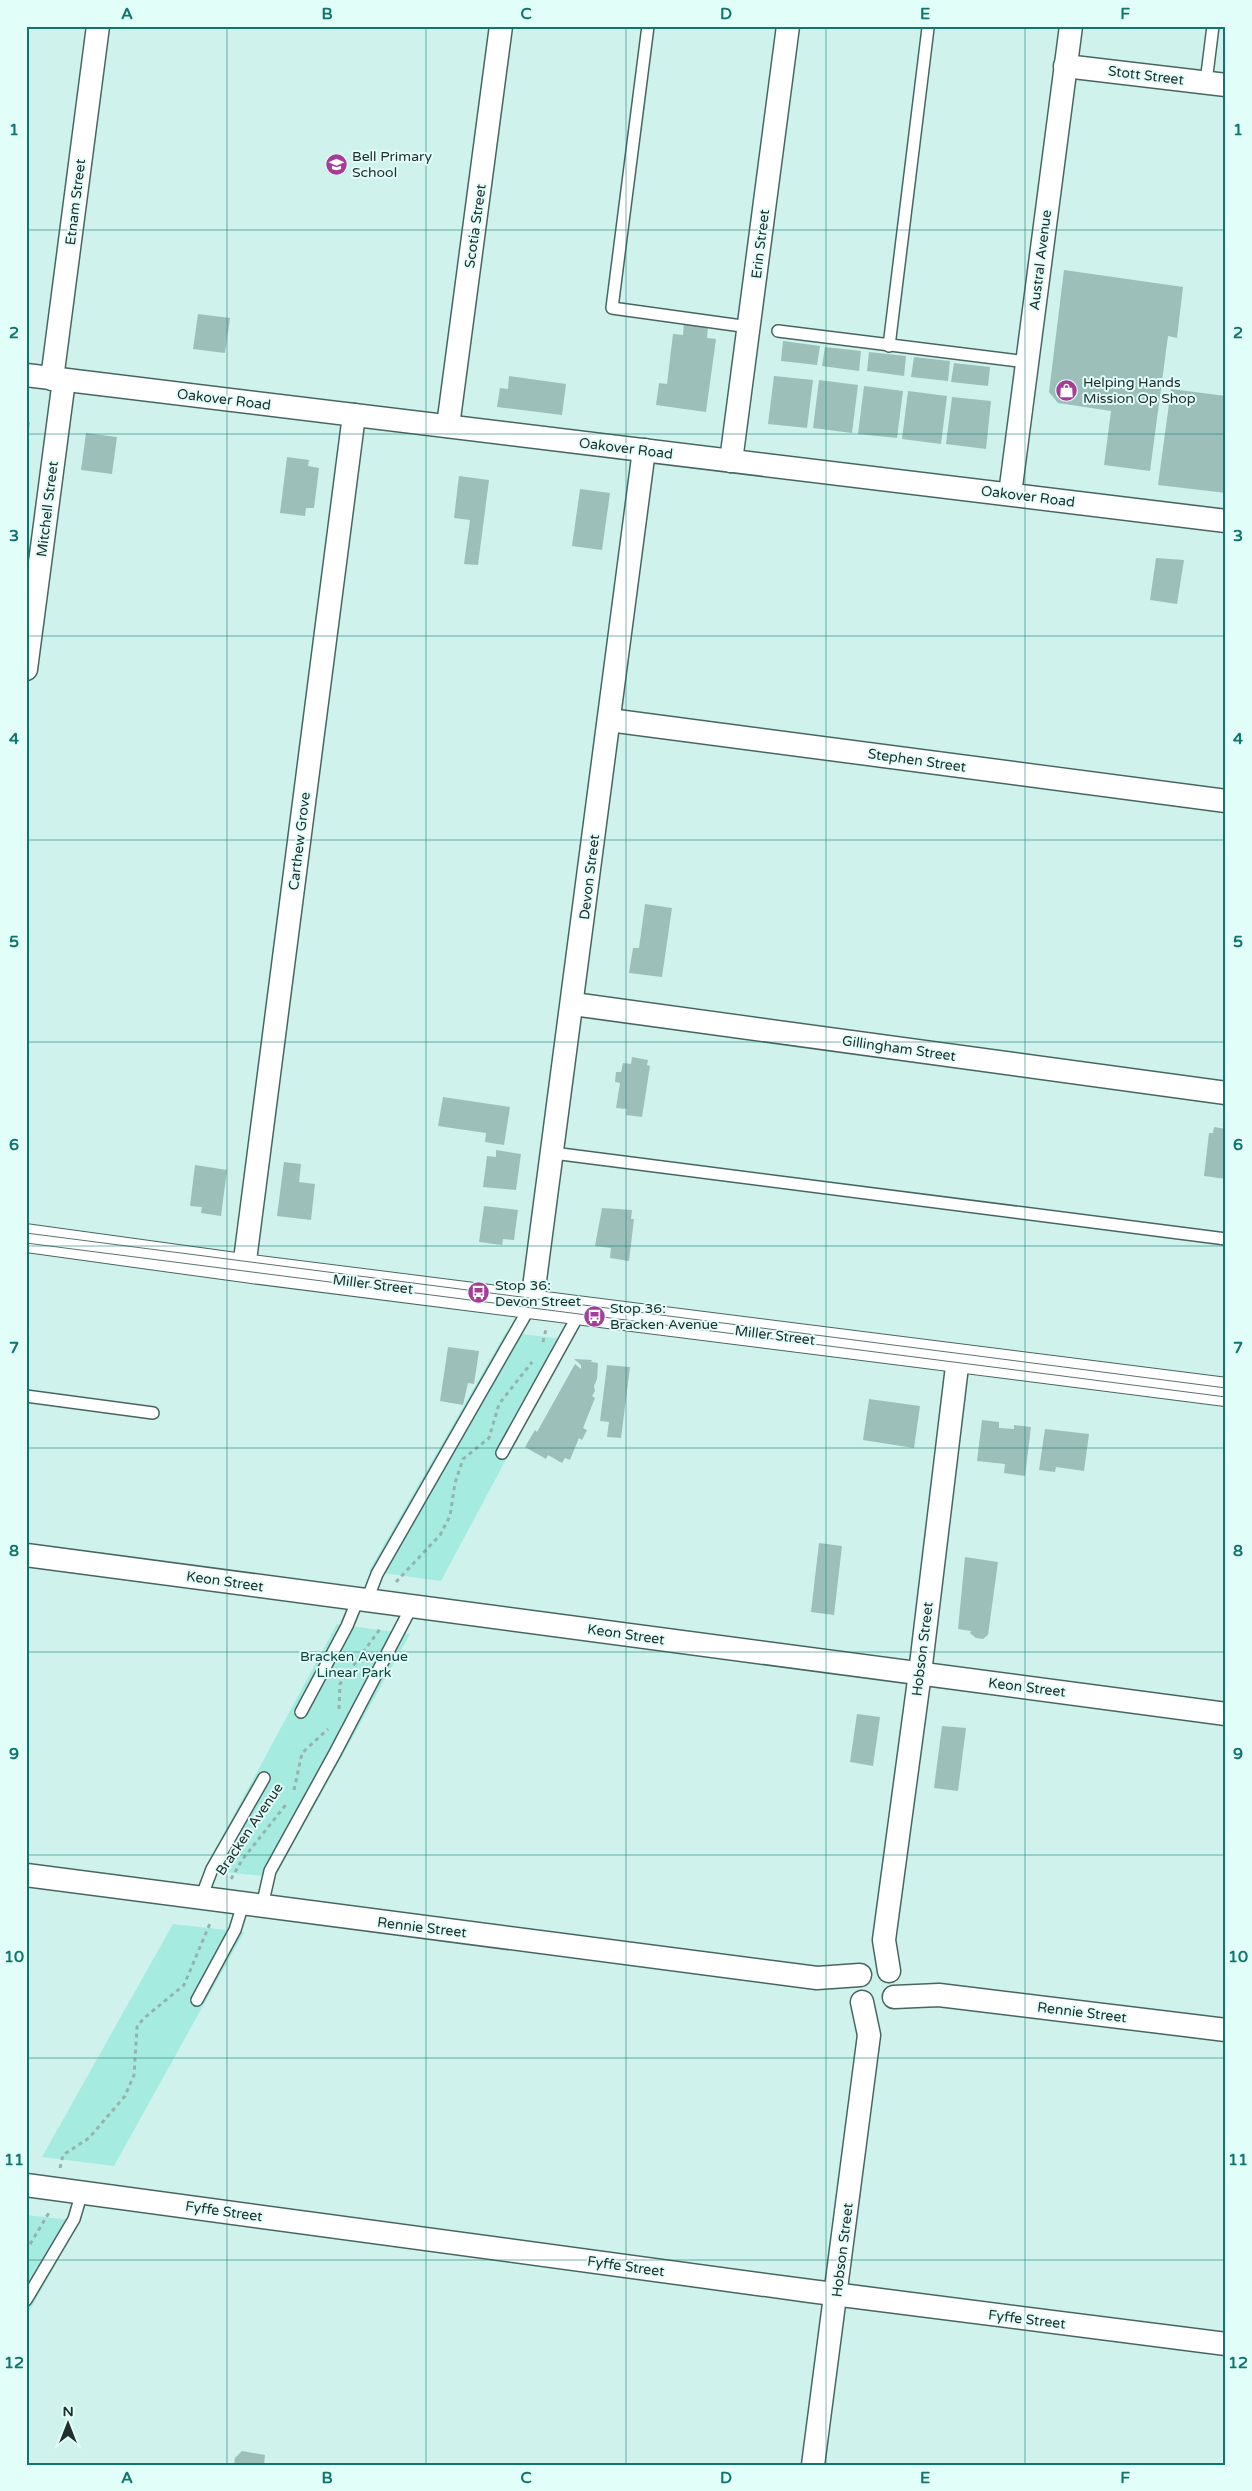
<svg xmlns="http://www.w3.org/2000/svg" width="1252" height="2491" font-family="'Varela Round',sans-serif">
	<rect width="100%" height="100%" fill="#cff2ec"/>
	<g fill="#a6ebe0">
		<path d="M506,1332l64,8 -129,241 -72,-10z"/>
		<path d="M337,1624l73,10 -135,243 -71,-7z"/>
		<path d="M173,1924l71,8 -130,234 -72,-9z"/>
		<path d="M26,2215l54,6 -54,96z"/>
	</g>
	<g fill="#9dbfb9">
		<path d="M1064,270l119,17 -6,51 -9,-2 -18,135 -46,-6 7,-54 -53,-8 -9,-11z"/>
		<path d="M198,314l32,4 -5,35 -32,-4z"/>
		<path d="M684,323l24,3 -1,12 9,1 -10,73 -50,-7 3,-22 8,1 6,-50 10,1z"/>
		<path d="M783,341l37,5 -3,19 -36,-4z"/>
		<path d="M825,347l36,4 -2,20 -37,-5z"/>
		<path d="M869,352l37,4 -2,20 -37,-5z"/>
		<path d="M914,357l36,4 -2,20 -37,-4z"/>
		<path d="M954,363l36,4 -2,19 -37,-4z"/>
		<path d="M509,376l57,8 -4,31 -65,-8 3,-19 8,1z"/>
		<path d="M774,376l39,4 -6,48 -39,-4z"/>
		<path d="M819,380l39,5 -6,48 -39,-5z"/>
		<path d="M864,386l39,5 -6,47 -39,-4z"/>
		<path d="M1171,389l55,7v97l-68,-8z"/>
		<path d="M908,391l39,5 -6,48 -39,-5z"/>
		<path d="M952,397l39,4 -5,48 -40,-5z"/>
		<path d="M26,422h4l-3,23h-1z"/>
		<path d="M86,433l31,4 -5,37 -31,-4z"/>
		<path d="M287,457l22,3 -1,6 11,2 -5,40h-8l-1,8 -25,-3z"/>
		<path d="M459,476l30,4 -11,85 -14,-1 6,-44 -16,-2z"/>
		<path d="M580,489l30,4 -8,57 -30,-4z"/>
		<path d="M1156,558l28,2 -7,44 -27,-4z"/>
		<path d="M645,904l27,4 -10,69 -33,-4 4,-25h6z"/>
		<path d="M632,1057l16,3 -1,5 3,1 -8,51 -16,-2 1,-6 -11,-1 4,-25 -5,-1 1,-10h5l2,-9 8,1z"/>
		<path d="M443,1097l67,10 -6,38 -19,-3 1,-9 -48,-7z"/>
		<path d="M1214,1127l12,2v50l-22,-3 5,-43h4z"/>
		<path d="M496,1150l25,4 -5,36 -33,-3 4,-31 9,1z"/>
		<path d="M284,1162l17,2 -2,18 16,2 -4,36 -34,-4z"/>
		<path d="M195,1165l32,5 -6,46 -20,-3 1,-6 -12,-1z"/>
		<path d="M484,1206l34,4 -4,30 -11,-1 -1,6 -23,-3z"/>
		<path d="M602,1208l30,2 -1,9h3l-5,42 -19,-3 1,-10 -16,-2z"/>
		<path d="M448,1347l31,4 -5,33 -6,-1 -5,22 -23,-4z"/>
		<path d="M574,1359l18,1 -1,2 7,1 -1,16 -3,7 1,5 -3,5 3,2 -12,30 4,2 -5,10 -3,-2 -9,22 -5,-2 -3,5 -14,-8 -2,4 -21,-12 10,-17 2,2 38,-68 6,5v-4z"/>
		<path d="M607,1365l23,2 -9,71 -14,-1 2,-15 -9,-1z"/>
		<path d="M869,1399l51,7 -6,42 -51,-8z"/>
		<path d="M982,1420l17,2v6l15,1v-4l17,2 -6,49 -21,-3 1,-9 -28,-3z"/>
		<path d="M1045,1429l44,5 -5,37 -28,-4 -1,5 -16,-2z"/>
		<path d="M819,1543l23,3 -8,69 -23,-3z"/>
		<path d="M965,1557l33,5 -10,73 -5,4 -7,-1 -6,-5 1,-2 -13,-2z"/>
		<path d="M857,1714l23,3 -7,49 -23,-4z"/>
		<path d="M942,1726l24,2 -8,63 -24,-3z"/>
		<path d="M242,2451l23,4 -1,10h-30l1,-7z"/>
	</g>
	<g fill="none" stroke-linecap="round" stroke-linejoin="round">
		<defs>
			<g id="lane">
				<path d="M648,26l-36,282 137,19"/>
				<path d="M1206,82l7,-56"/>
				<path d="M778,331l249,31"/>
				<path d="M889,346l39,-318"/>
				<path d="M553,1153l673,86"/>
				<path d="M26,1396l127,17"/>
				<path d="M502,1453l78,-141"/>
				<path d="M367,1600l10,-26 154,-269"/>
				<path d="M301,1712l46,-86 11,-27"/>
				<path d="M201,1898l11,-29 52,-91"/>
				<path d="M262,1906l8,-35 65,-118 77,-147"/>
				<path d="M197,2000l38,-70 8,-26"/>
				<path d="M26,2300l48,-81 8,-27"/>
			</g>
			<g id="street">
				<path d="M1065,66l161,19"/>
				<path d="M26,375l1200,146"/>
				<path d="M52,379l46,-353"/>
				<path d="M448,426l53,-400"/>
				<path d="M731,461l57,-435"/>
				<path d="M1010,494l61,-468"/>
				<path d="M26,669l38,-289"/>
				<path d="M609,720l617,81"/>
				<path d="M573,1004l653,89"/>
				<path d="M244,1268l110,-853"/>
				<path d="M532,1303l112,-853"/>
				<path d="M26,1555l1200,159"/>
				<path d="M26,1875l791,103 43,-3"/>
				<path d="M889,1971l-5,-31 36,-267 38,-315"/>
				<path d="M894,1997l45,-2 287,35"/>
				<path d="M26,2185l784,106 416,53"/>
				<path d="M813,2465l56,-430 -7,-33"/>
			</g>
			<path id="secondary" d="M26,1238l218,30 982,124"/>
		</defs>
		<use href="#lane" stroke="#476661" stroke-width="14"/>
		<use href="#street" stroke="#476661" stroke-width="25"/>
		<use href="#secondary" stroke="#476661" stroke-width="30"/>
		<g stroke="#96b2ad" stroke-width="3" stroke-dasharray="4 4" stroke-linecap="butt">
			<path d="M543,1342l3,-13"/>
			<path d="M396,1582l44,-47 10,-19 5,-33 8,-24 26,-21 10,-34 33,-42"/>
			<path d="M339,1709l1,-25 40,-55"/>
			<path d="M294,1790l8,-37 26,-24"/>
			<path d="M231,1879l11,-19 46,-58"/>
			<path d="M60,2168l3,-13 26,-17 36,-42 9,-21 3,-48 6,-8 41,-34 27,-64"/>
			<path d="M26,2251l24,-40"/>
		</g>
		<use href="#lane" stroke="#fff" stroke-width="11"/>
		<use href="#street" stroke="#fff" stroke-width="22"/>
		<use href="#secondary" stroke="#fff" stroke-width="28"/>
		<g stroke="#5c726e" stroke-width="1">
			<path d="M26,1233l1200,155"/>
			<path d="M26,1243l1200,154"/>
		</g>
	</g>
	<path fill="none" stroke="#0f766e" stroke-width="1" stroke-opacity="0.55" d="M227,26v2439M426,26v2439M626,26v2439M826,26v2439M1025,26v2439M26,230h1200M26,434h1200M26,636h1200M26,840h1200M26,1042h1200M26,1246h1200M26,1448h1200M26,1652h1200M26,1855h1200M26,2058h1200M26,2260h1200"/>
	<defs>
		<symbol id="school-disc" viewBox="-11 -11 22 22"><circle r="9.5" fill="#a83a99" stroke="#e1fef9"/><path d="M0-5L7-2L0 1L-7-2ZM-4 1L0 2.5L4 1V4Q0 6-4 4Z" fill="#fff"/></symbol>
		<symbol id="shop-disc" viewBox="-11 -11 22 22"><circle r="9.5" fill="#a83a99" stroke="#e1fef9"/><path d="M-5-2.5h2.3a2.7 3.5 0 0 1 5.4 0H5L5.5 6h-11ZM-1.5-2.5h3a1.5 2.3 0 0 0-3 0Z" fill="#fff"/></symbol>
		<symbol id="bus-disc" viewBox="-11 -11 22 22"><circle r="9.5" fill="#a83a99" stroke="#e1fef9"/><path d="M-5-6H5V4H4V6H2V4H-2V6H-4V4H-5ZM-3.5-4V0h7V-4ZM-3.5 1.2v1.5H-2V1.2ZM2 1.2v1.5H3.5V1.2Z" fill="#fff"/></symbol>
	</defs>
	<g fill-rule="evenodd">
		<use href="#school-disc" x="324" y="152" width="25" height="25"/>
		<use href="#shop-disc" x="1054" y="378" width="25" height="25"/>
		<use href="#bus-disc" x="466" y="1280" width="25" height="25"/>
		<use href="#bus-disc" x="582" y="1304" width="25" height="25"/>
	</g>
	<g text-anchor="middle" stroke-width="4" stroke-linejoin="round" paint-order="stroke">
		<g font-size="14" fill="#212f2d" stroke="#e1fef9">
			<text transform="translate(1146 75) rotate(7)" y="5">Stott Street</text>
			<text transform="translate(75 202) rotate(-83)" y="5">Etnam Street</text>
			<text transform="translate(475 226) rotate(-82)" y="5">Scotia Street</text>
			<text transform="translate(760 244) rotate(-83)" y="5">Erin Street</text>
			<text transform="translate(1040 260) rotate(-83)" y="5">Austral Avenue</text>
			<text transform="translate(224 399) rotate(7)" y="5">Oakover Road</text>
			<text transform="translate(626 448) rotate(7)" y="5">Oakover Road</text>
			<text transform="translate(1028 496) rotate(7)" y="5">Oakover Road</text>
			<text transform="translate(47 509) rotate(-83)" y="5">Mitchell Street</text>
			<text transform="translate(917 760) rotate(8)" y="5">Stephen Street</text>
			<text transform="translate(299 841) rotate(-83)" y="5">Carthew Grove</text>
			<text transform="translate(589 877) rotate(-83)" y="5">Devon Street</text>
			<text transform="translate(899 1048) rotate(8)" y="5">Gillingham Street</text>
			<text transform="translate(373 1284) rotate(7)" y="5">Miller Street</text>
			<text transform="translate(775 1335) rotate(7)" y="5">Miller Street</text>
			<text transform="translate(225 1581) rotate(8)" y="5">Keon Street</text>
			<text transform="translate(626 1634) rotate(8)" y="5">Keon Street</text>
			<text transform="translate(922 1649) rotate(-83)" y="5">Hobson Street</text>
			<text transform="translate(1027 1687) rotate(7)" y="5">Keon Street</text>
			<text transform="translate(249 1829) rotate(-56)" y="5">Bracken Avenue</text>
			<text transform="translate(422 1927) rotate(7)" y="5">Rennie Street</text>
			<text transform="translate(1082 2012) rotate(7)" y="5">Rennie Street</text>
			<text transform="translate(224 2211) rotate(8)" y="5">Fyffe Street</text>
			<text transform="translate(842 2250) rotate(-83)" y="5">Hobson Street</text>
			<text transform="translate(626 2266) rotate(8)" y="5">Fyffe Street</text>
			<text transform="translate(1027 2319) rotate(7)" y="5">Fyffe Street</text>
		</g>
		<g font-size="14" fill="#212f2d" stroke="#e1fef9" text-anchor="start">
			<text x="352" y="161">Bell Primary<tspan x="352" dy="16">School</tspan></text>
			<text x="1083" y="387">Helping Hands<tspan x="1083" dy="16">Mission Op Shop</tspan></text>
			<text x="495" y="1290">Stop 36:<tspan x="495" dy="16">Devon Street</tspan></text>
			<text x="610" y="1313">Stop 36:<tspan x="610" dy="16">Bracken Avenue</tspan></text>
		</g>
		<g font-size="14" fill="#0b433d" stroke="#e1fef9">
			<text x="354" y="1661">Bracken Avenue<tspan x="354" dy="16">Linear Park</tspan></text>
		</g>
	</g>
	<rect width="1252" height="2491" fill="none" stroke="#e1fef9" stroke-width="55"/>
	<g transform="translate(68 2424)" stroke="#e1fef9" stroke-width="4" paint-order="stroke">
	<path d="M0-4L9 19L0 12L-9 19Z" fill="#212f2d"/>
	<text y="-8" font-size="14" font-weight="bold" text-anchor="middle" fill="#212f2d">N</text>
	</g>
	<rect x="28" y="28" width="1196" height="2436" fill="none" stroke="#0f766e" stroke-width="2"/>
	<g font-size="16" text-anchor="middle" font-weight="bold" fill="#0f766e">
		<text x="127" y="19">A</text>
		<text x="327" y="19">B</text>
		<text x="526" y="19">C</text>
		<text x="726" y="19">D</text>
		<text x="925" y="19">E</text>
		<text x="1125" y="19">F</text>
		<text x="14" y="135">1</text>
		<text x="1238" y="135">1</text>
		<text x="14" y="338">2</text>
		<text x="1238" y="338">2</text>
		<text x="14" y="541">3</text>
		<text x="1238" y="541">3</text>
		<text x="14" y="744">4</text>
		<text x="1238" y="744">4</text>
		<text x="14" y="947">5</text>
		<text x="1238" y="947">5</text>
		<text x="14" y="1150">6</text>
		<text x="1238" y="1150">6</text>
		<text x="14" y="1353">7</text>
		<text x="1238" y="1353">7</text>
		<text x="14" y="1556">8</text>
		<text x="1238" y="1556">8</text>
		<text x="14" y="1759">9</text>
		<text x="1238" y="1759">9</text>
		<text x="14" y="1962">10</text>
		<text x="1238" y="1962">10</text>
		<text x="14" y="2165">11</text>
		<text x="1238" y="2165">11</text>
		<text x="14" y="2368">12</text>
		<text x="1238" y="2368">12</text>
		<text x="127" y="2483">A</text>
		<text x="327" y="2483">B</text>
		<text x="526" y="2483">C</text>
		<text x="726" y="2483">D</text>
		<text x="925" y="2483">E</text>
		<text x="1125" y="2483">F</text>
	</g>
</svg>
